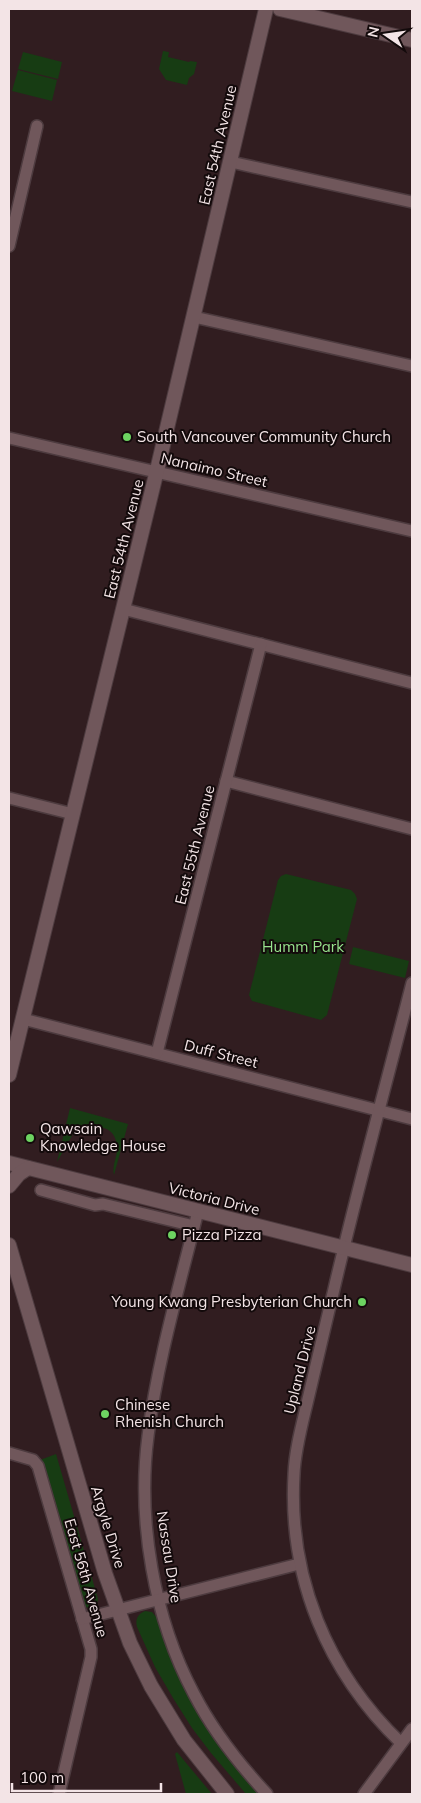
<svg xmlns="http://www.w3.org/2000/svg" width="421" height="1803" font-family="Mulish,sans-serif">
	<rect width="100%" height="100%" fill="#311d20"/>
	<g fill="#173c13">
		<path d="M163,51l6,1 -1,5 21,5 1,-1 7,1 -3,12 -5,4 -2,7 -21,-5 -7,-11z"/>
		<path d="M23,52l39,10 -4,17 -40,-10z"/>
		<path d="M18,70l39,10 -5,21 -40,-10z"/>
		<path d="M286,874l65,16 4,4 2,5 -30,116 -6,5 -69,-19 -3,-6 29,-115 3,-4z"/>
		<path d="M353,947l56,14 -4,17 -56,-14z"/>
		<path d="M70,1108l58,16 -14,51c-2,-8 2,-16 3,-24 1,-28 -23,-27 -43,-19l-17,30z"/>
		<path d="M56,1454l42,145 -1,7 -6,3 -5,-2 -3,-5 -38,-132 -5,-10z"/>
		<path d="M145,1611l7,1 6,7c19,66 56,124 102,175h-14l-35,-41 -19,-25 -19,-30 -18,-31 -18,-40c-2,-8 1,-13 8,-16z"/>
		<path d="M177,1752l35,42h-26l-11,-40z"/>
	</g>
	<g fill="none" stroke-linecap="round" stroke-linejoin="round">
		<defs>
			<g id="minor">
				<path d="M231,162l181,40"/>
				<path d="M9,246l28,-120"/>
				<path d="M194,317l218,49"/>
				<path d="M9,438l403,93"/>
				<path d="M123,609l289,74"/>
				<path d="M226,781l186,48"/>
				<path d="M9,798l64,16"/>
				<path d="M23,1019l389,100"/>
				<path d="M157,1053l104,-409"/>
				<path d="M41,1190l54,15 8,-1 91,22"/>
				<path d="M198,1211c-18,73 -41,151 -50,225 -11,84 6,183 46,258 19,37 45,70 73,100"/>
				<path d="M9,1453l24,7 5,6 53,183v8l-32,137"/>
				<path d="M82,1619l217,-55"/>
				<path d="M401,1743c-74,-71 -113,-166 -107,-269 1,-26 9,-53 15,-79 8,-35 17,-71 25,-106 24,-103 52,-204 78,-306"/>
				<path d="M364,1794l48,-65"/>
			</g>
			<g id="tertiary">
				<path d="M280,9l132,31"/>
				<path d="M9,1075l150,-613 107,-453"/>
				<path d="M9,1163l403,102"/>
				<path d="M9,1186l10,-12 9,-6"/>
				<path d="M9,1245l96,328 25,70 21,43 33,54 43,54"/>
			</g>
		</defs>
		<use href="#minor" stroke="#4d3b3f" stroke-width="14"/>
		<use href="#tertiary" stroke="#4d3b3f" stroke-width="16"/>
		<use href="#minor" stroke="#70575b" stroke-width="11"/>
		<use href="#tertiary" stroke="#70575b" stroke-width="14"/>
	</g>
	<g fill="#6dd361" stroke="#130a0b" stroke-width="2">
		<circle cx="127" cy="437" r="5"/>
		<circle cx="30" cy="1138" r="5"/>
		<circle cx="172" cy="1235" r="5"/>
		<circle cx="362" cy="1302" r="5"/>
		<circle cx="105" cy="1414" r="5"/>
	</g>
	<g text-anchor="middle" stroke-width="4" stroke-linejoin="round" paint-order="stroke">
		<g font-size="15" fill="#f3e4e6" stroke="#130a0b">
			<text transform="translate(218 145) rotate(-77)" y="5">East 54th Avenue</text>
			<text transform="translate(214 470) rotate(13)" y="5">Nanaimo Street</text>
			<text transform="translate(124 539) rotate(-76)" y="5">East 54th Avenue</text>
			<text transform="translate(195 845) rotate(-76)" y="5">East 55th Avenue</text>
			<text transform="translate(221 1054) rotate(14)" y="5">Duff Street</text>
			<text transform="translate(214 1199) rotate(14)" y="5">Victoria Drive</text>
			<text transform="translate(300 1370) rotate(-76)" y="5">Upland Drive</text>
			<text transform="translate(108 1527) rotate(73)" y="5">Argyle Drive</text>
			<text transform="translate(169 1557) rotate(81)" y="5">Nassau Drive</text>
			<text transform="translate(86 1578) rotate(74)" y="5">East 56th Avenue</text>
		</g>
		<g font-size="15" fill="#f3e4e6" stroke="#130a0b" text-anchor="start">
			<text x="137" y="442">South Vancouver Community Church</text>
			<text x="40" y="1134">Qawsain<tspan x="40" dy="17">Knowledge House</tspan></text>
			<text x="182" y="1240">Pizza Pizza</text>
			<text x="352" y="1307" text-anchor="end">Young Kwang Presbyterian Church</text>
			<text x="115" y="1410">Chinese<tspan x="115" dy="17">Rhenish Church</tspan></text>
		</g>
		<g font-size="15" fill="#97e38d" stroke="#130a0b">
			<text x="303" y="952">Humm Park</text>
		</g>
	</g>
	<rect width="421" height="1803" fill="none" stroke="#f3e4e6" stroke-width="20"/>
	<g transform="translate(386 35) rotate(283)" stroke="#130a0b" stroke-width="4" paint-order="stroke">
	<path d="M0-4L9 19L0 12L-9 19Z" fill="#f3e4e6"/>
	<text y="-8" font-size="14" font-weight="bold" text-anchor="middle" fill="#f3e4e6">N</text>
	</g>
	<path d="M12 1783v8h149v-8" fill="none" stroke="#f3e4e6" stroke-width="2.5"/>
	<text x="20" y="1783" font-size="15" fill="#f3e4e6" stroke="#130a0b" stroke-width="4" paint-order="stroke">100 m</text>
</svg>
